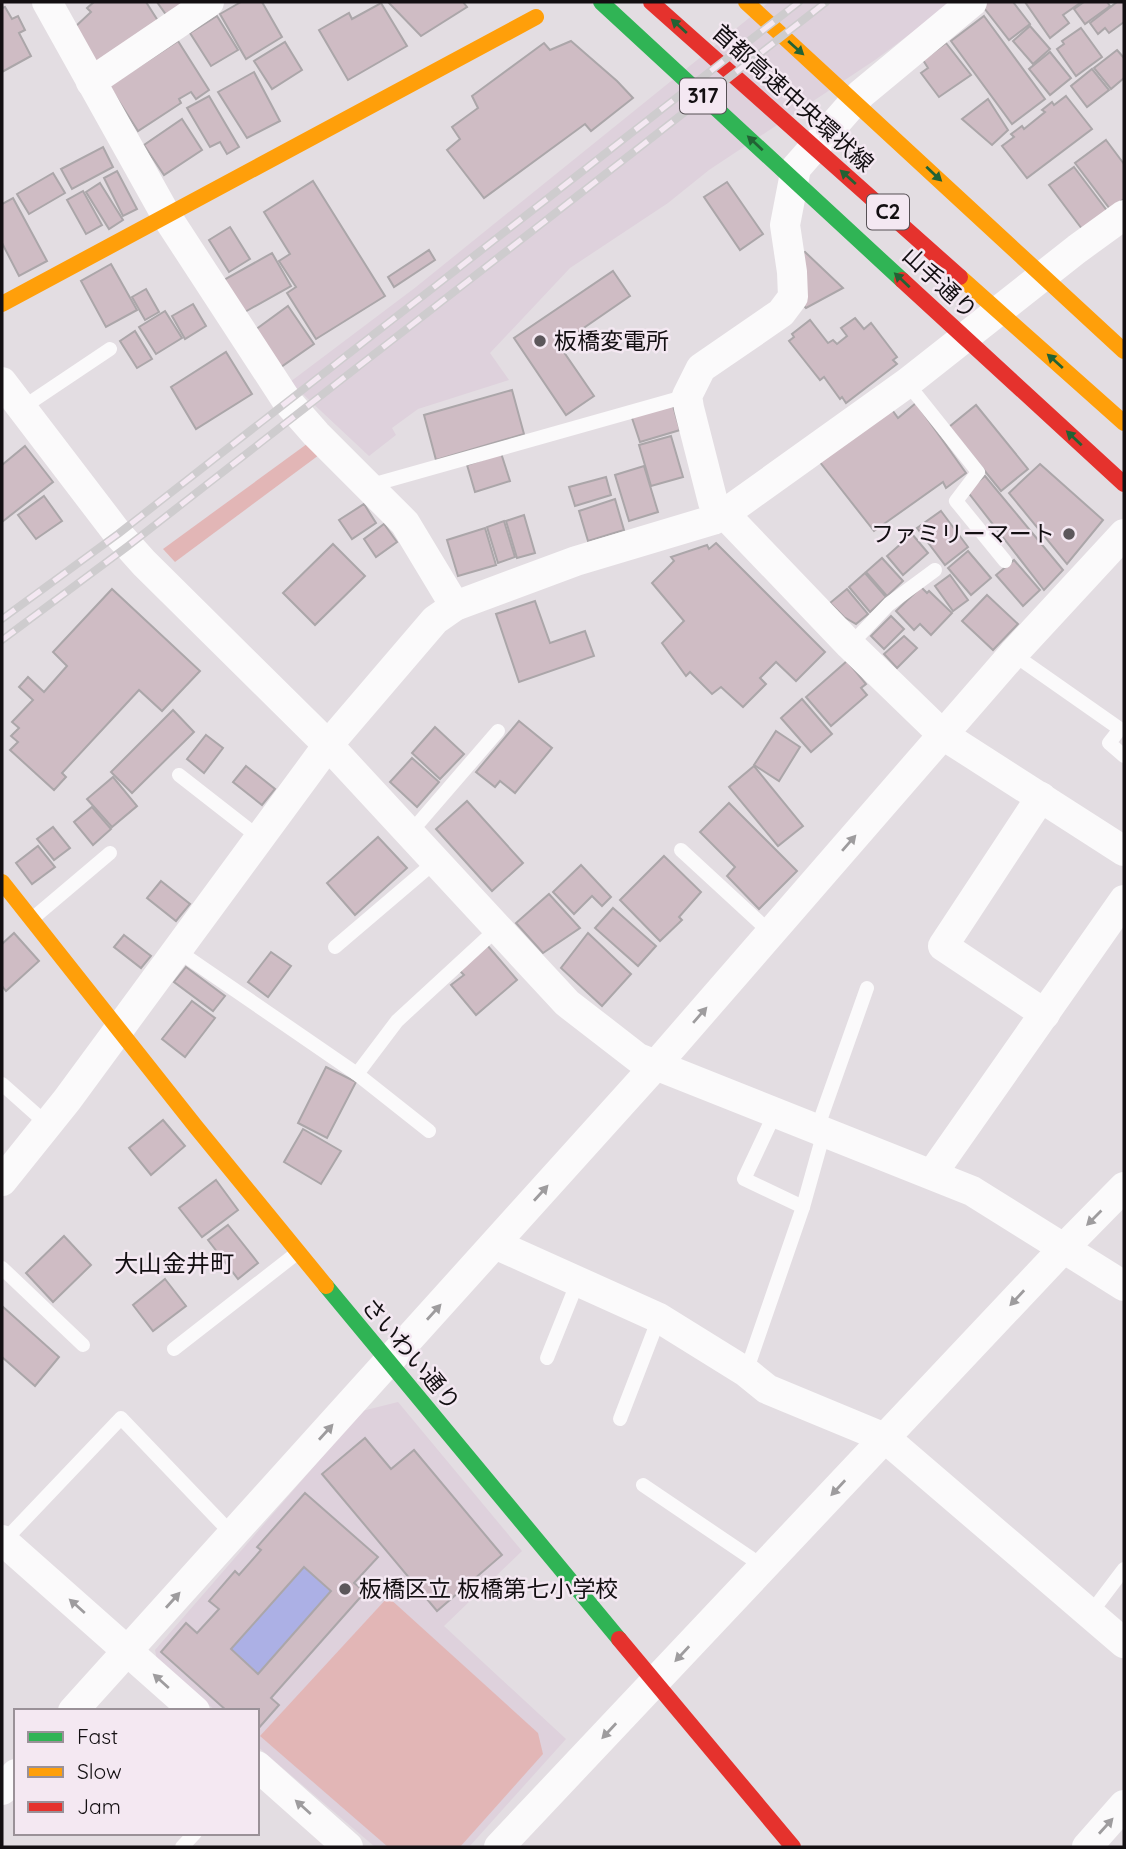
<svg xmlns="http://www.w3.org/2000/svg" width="1126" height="1849" font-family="Quicksand,'Noto Sans JP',sans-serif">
	<rect width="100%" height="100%" fill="#e3dde2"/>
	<g fill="#ded1dc">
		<path d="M769,2h184l-78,58 -166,110 -41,33 -98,65 -80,85 19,27 -91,29 -26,19 4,7 -27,21 -79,-74 126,-95z"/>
		<path d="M398,1402l124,149 -78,75 122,113 -97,108h-94l-118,-101v-35h-41l-59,-51 -2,-10 207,-239z"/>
	</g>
	<g fill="#e2b6b6">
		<path d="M311,441l8,14 -144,107 -12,-13z"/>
		<path d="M388,1597l150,136 5,21 -83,93h-72l-128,-111z"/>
	</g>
	<path fill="#acb0e5" d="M304,1567l27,24 -73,83 -27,-25z"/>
	<g fill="#cfbcc4" stroke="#aba6a9" stroke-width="2" fill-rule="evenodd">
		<path d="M94,2h52l14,22 -65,40 -20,-37 16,-15 -4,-4z"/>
		<path d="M157,2h30l-20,14z"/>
		<path d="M241,2h21l20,35 -36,22 -26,-45z"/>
		<path d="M388,2h75l4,5 -46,29z"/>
		<path d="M984,2h29l17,22 -21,16 -28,-36z"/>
		<path d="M1025,2h54l1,1 -17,12 6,8 -19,15z"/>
		<path d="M1084,2h23l3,4 -25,18 -11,-15z"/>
		<path d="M1117,2h7v20l-15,11 -4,-5 -7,6 -8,-11z"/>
		<path d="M381,3l26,43 -59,34 -29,-50 30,-17 3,6z"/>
		<path d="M5,7l7,12 6,-3 7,14 -6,3 12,23 -29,16v-64z"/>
		<path d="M217,16l21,34 -27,16 -21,-33z"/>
		<path d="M984,16l61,83 -33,25 -61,-83z"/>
		<path d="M1030,26l20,23 -17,15 -20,-23z"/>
		<path d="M1081,28l21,29 -26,19 -19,-27 7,-5 -2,-3z"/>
		<path d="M178,41l31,49 -13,9 -5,-7 -12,7 2,4 -43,28 -29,-45z"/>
		<path d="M571,41l46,40 16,17 -42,33 -6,-7 -101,74 -37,-48 13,-11 -8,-12 26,-19 -6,-12 72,-53 6,7z"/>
		<path d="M285,42l17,28 -30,19 -18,-28z"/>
		<path d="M946,43l25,32 -32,22 -18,-24 7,-5 -5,-8z"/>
		<path d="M1117,50l7,8v20l-13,11 -17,-21z"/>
		<path d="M1050,52l21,26 -21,17 -21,-26z"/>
		<path d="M1092,69l17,21 -22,17 -16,-21z"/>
		<path d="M254,72l26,49 -33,17 -29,-46z"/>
		<path d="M209,96l30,51 -12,7 -7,-12 -10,5 -23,-39z"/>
		<path d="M1066,96l26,33 -65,49 -25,-32 12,-9 -3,-3 11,-8 2,3 21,-17 -3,-2 10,-8 2,3z"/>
		<path d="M988,99l20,31 -16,15 -30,-26z"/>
		<path d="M182,119l20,31 -38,25 -20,-30z"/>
		<path d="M1106,140l18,24v35l-14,10 -35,-46z"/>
		<path d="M103,147l10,20 -41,22 -11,-20z"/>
		<path d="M1074,167l34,45 -26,17 -33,-44z"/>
		<path d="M117,171l20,38 -14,7 -19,-38z"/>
		<path d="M53,173l12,20 -36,21 -12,-20z"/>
		<path d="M313,181l72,115 -69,43 -29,-46 9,-6 -17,-26 11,-7 -26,-42z"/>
		<path d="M727,182l36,52 -23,16 -36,-53z"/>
		<path d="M100,183l23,37 -14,9 -23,-37z"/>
		<path d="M83,191l19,34 -16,9 -19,-34z"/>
		<path d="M13,198l34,63 -28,15 -17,-33v-39z"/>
		<path d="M230,227l20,32 -21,13 -20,-32z"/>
		<path d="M429,250l6,10 -41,27 -6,-10z"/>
		<path d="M805,252l38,36 -37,20 -3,-3 -1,-52z"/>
		<path d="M272,253l19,33 -48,27 -19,-33z"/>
		<path d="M111,264l26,46 -31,17 -25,-46z"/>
		<path d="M613,271l17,25 -71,49 35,51 -28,19 -52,-77z"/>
		<path d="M146,289l13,23 -14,8 -13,-23z"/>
		<path d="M193,304l13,22 -21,13 -13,-23z"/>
		<path d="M288,306l26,38 -33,23 -26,-37z"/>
		<path d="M165,311l17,27 -26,16 -17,-27z"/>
		<path d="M855,318l9,11 7,-6 26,34 -4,3 4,4 -51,39 -4,-6 -2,2 -16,-22 -4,3 -31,-39 5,-4 -2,-3 18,-14 18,23 5,-3 4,4 10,-8 -6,-8z"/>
		<path d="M135,331l17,28 -15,9 -17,-27z"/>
		<path d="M226,352l26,42 -56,35 -25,-42z"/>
		<path d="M512,390l12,44 -88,26 -12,-45z"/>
		<path d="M672,402l8,28 -40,12 -9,-27z"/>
		<path d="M916,403l50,70 -20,15 -3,-6 -69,49 -55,-70 71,-54 8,11z"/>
		<path d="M976,405l52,64 -27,22 -52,-64z"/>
		<path d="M671,436l12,41 -32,9 -12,-41z"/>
		<path d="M25,446l28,36 -51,40v-57z"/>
		<path d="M501,453l9,28 -35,11 -8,-27z"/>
		<path d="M1040,464l63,56 -36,44 -58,-71z"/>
		<path d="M644,466l14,46 -29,9 -14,-46z"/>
		<path d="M985,476l78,94 -19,20 -77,-99z"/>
		<path d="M606,477l5,18 -36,11 -6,-19z"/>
		<path d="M44,496l18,25 -26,18 -18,-24z"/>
		<path d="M615,499l9,31 -36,11 -9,-30z"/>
		<path d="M364,504l12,19 -24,16 -13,-19z"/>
		<path d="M941,511l27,36 -23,18 -28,-37z"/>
		<path d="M524,515l11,38 -18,5 -11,-37z"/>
		<path d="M504,521l11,36 -17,6 -11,-36z"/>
		<path d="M384,524l13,18 -21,15 -12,-18z"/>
		<path d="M485,528l11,37 -38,11 -11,-36z"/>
		<path d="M912,534l16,19 -25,22 -16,-19z"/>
		<path d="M716,543l109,109 -29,29 -20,-19 -16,16 6,6 -23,23 -22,-20 -9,7 -22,-22 -4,4 -24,-33 22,-22 -32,-38 22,-22 -3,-4 36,-12 2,4z"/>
		<path d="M333,544l32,32 -50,49 -32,-32z"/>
		<path d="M968,551l23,27 -20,17 -23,-27z"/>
		<path d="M882,558l21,23 -16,15 -21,-24z"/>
		<path d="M1014,560l26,30 -17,16 -27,-31z"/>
		<path d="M865,573l21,24 -16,15 -21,-25z"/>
		<path d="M950,575l18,25 -15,11 -18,-25z"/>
		<path d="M921,587l6,6 2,-2 23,22 -21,22 -11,-11 -6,6 -18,-19z"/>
		<path d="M112,589l88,82 -38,40 -23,-21 -77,83 4,4 -12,13 -44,-40 8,-8 -7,-6 8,-8 -7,-6 21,-22 -14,-13 9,-10 16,15 23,-26 -14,-14z"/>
		<path d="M847,589l21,25 -12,10 -12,-7 -14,-14z"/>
		<path d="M987,595l31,29 -25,26 -31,-29z"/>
		<path d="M535,601l15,42 35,-12 9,25 -75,26 -23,-68z"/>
		<path d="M891,616l13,13 -20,20 -13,-13z"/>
		<path d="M904,636l13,12 -20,20 -13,-14z"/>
		<path d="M847,661l19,23 -5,4 6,7 -36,31 -25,-29z"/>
		<path d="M802,699l30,35 -21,18 -30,-34z"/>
		<path d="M173,710l21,22 -62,61 -21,-21z"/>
		<path d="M519,721l33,27 -37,45 -15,-12 -5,6 -19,-15z"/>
		<path d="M435,727l29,27 -24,25 -28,-26z"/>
		<path d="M776,731l24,16 -21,34 -25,-16z"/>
		<path d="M206,735l17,13 -19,25 -17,-14z"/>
		<path d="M412,758l27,24 -22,25 -27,-25z"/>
		<path d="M246,766l29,23 -13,16 -29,-23z"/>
		<path d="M754,766l49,60 -25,20 -49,-59z"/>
		<path d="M113,777l24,29 -25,21 -25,-28z"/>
		<path d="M467,801l56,62 -31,28 -56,-62z"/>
		<path d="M729,803l68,68 -38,38 -32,-33 8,-9 -35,-35z"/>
		<path d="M92,807l19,22 -18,16 -19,-23z"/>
		<path d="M53,827l17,21 -16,12 -17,-21z"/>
		<path d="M378,837l29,31 -52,47 -28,-32z"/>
		<path d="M38,846l17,21 -23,17 -16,-21z"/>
		<path d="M664,856l37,36 -22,25 3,3 -22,21 -40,-41z"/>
		<path d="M581,865l30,32 -9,9 -10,-10 -18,18 -21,-22z"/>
		<path d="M161,881l29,23 -14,17 -29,-23z"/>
		<path d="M549,894l31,34 -37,25 -27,-30z"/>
		<path d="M613,908l43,38 -18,20 -43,-38z"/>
		<path d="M14,933l25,28 -33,30 -4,-5v-42z"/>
		<path d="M588,933l43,41 -29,32 -41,-38z"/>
		<path d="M124,935l27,21 -10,12 -27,-21z"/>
		<path d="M487,945l30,35 -41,35 -25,-30 13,-10 -6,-6z"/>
		<path d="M271,952l20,14 -23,31 -20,-15z"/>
		<path d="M186,967l39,29 -12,15 -39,-29z"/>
		<path d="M192,1001l23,17 -30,39 -23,-18z"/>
		<path d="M326,1067l30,15 -29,56 -29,-15z"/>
		<path d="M163,1120l22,26 -34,29 -22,-27z"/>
		<path d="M303,1129l38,22 -20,33 -37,-22z"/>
		<path d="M216,1180l22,30 -36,27 -23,-29z"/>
		<path d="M228,1225l30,38 -20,16 -30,-39z"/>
		<path d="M64,1236l27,29 -38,37 -27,-29z"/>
		<path d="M165,1279l21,27 -33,25 -20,-26z"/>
		<path d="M2,1306l57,51 -24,29 -33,-29z"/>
		<path d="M365,1438l26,31 23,-19 88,105 -65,56 -115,-137z"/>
		<path d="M305,1493l73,64 -24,26 11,9 -94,106 8,7 -22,25v-19h-30l-66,-59 25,-29 11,10 22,-24 -10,-8 26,-30 4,4 22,-25 -4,-3zM304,1567l27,24 -73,83 -27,-25z"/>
	</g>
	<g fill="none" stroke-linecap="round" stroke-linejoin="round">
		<g stroke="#fbfafb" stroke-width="14">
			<path d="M907,383l71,89 -22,29 49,60"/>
			<path d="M22,408l88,-59"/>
			<path d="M368,486l319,-90"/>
			<path d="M850,645l39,-41 46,-34"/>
			<path d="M1013,654l107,75 -11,14 15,13"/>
			<path d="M179,775l82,64"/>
			<path d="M410,833l88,-102"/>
			<path d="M681,850l90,83"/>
			<path d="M32,919l78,-66"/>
			<path d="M335,947l101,-86"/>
			<path d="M178,951l179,123 72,57"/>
			<path d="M357,1074l40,-53 101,-93"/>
			<path d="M2,1084l45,40"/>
			<path d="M775,1113l-31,66 59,28"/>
			<path d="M817,1129l50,-141"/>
			<path d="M2,1268l81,77"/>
			<path d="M174,1349l123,-96"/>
			<path d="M547,1358l31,-77"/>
			<path d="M746,1372l57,-165 21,-75"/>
			<path d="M620,1419l39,-101"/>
			<path d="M643,1485l121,82"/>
			<path d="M4,1541l117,-123 112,117"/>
			<path d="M1090,1614l34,-45"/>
			<path d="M182,1847l13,-14"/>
		</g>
		<g stroke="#fbfafb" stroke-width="30">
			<path d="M47,2l120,215 120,184 29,33 89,89 50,83"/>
			<path d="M972,2l-111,92 -65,74 -11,57 7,47 1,25 -12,16 -80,55 -14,28 2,12 24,94 137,143 93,90 181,116"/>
			<path d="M91,82l118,-80"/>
			<path d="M2,382l116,152 26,29 184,182 239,258 71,55 334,133 152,95"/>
			<path d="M1041,797l-98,149 102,68"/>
			<path d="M932,1174l192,-274"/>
			<path d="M2,1181l65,-81 261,-355 107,-125 20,-14 121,-45 137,-41 11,-6 183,-131 170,-134 47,-34"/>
			<path d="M495,1244l164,74 87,54 21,17 118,49 239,205"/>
			<path d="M2,1540l193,171"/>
			<path d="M73,1711l582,-645 358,-412 111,-120"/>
			<path d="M257,1766l91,81"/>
			<path d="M2,1790l14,-16"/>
			<path d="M499,1847l564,-598 61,-62"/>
			<path d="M1087,1847l37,-42"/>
		</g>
		<g stroke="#30b455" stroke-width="16">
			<path d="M601,2l301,278"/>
			<path d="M326,1286l293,353"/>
		</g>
		<g stroke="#ff9f0a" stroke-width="16">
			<path d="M746,2l378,349"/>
			<path d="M960,277l164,146"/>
			<path d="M2,304l534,-287"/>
			<path d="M2,882l194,245 130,159"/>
		</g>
		<g stroke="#e5322d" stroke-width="16">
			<path d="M651,2l309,275"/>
			<path d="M902,280l222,204"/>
			<path d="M619,1639l174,208"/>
		</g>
		<defs>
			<g id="rail">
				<path d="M2,619l116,-85 681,-532"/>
				<path d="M2,640l126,-94 698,-544"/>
			</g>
		</defs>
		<use href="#rail" stroke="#ceccce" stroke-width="8"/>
		<use href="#rail" stroke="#f4e8f2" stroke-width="5" stroke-dasharray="16" stroke-linecap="butt"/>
	</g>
	<defs><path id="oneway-solid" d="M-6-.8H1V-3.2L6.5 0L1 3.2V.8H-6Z" transform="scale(1.75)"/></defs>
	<g fill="#226234">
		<use href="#oneway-solid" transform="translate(679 26) rotate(-138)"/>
		<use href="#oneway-solid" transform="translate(796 48) rotate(42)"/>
		<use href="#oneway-solid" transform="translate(755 143) rotate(-137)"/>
		<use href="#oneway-solid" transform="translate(934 174) rotate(43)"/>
		<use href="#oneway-solid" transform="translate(848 177) rotate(-138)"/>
		<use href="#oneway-solid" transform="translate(902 280) rotate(-137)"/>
		<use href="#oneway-solid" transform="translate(1055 361) rotate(-138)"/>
		<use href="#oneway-solid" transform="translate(1074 438) rotate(-137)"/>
	</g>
	<g fill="#9e9c9e">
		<use href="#oneway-solid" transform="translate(849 843) rotate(-49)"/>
		<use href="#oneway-solid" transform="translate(700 1015) rotate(-49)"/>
		<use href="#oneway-solid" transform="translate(541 1193) rotate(-48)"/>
		<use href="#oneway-solid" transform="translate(1094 1218) rotate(135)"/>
		<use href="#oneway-solid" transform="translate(1017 1298) rotate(133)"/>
		<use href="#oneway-solid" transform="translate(434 1312) rotate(-48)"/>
		<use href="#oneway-solid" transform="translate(326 1432) rotate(-48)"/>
		<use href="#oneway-solid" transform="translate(838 1488) rotate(133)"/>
		<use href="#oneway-solid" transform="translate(173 1600) rotate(-48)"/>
		<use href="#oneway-solid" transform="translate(77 1606) rotate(-138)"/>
		<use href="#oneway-solid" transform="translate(682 1654) rotate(133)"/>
		<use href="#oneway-solid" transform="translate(161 1681) rotate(-138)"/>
		<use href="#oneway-solid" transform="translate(609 1731) rotate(133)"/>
		<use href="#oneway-solid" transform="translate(303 1807) rotate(-138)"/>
		<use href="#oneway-solid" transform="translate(1106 1826) rotate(-48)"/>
	</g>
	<g fill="#5c575b" stroke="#f4e8f2" stroke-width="2.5">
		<circle cx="540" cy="341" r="7"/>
		<circle cx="1069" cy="534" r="7"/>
		<circle cx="345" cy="1589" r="7"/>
	</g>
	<g text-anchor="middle" stroke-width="5" stroke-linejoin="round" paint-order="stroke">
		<g fill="#f4e8f2" stroke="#565055" stroke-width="2">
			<rect x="680" y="78.5" width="46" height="35" rx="5"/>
			<rect x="867" y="194.5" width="42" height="35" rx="5"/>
		</g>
		<g font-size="21" font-weight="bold" fill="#130f12">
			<text x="703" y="103">317</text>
			<text x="888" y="219">C2</text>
		</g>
		<g font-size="23" fill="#130f12" stroke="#f4e8f2">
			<text transform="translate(793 98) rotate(42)" y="8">首都高速中央環状線</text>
			<text transform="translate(940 283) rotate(43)" y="8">山手通り</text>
			<text transform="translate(411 1354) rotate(50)" y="8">さいわい通り</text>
		</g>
		<g font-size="23" fill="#130f12" stroke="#f4e8f2" text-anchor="start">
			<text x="554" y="349">板橋変電所</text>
			<text x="1055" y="542" text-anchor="end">ファミリーマート</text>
			<text x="359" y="1597">板橋区立 板橋第七小学校</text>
		</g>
		<g font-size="24" fill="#130f12" stroke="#f4e8f2">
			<text x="174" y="1272">大山金井町</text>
		</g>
	</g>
	<rect width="1126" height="1849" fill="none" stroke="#130f12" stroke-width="7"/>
	<rect x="14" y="1709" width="245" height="126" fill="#f4e8f2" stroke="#9a9198" stroke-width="2"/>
	<rect x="28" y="1732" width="35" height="10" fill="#30b455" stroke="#9a9198" stroke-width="2"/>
	<text x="77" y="1744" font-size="21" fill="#130f12">Fast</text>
	<rect x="28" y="1767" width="35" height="10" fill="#ff9f0a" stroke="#9a9198" stroke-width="2"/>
	<text x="77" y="1779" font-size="21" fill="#130f12">Slow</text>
	<rect x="28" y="1802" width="35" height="10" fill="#e5322d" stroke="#9a9198" stroke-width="2"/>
	<text x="77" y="1814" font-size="21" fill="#130f12">Jam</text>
</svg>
